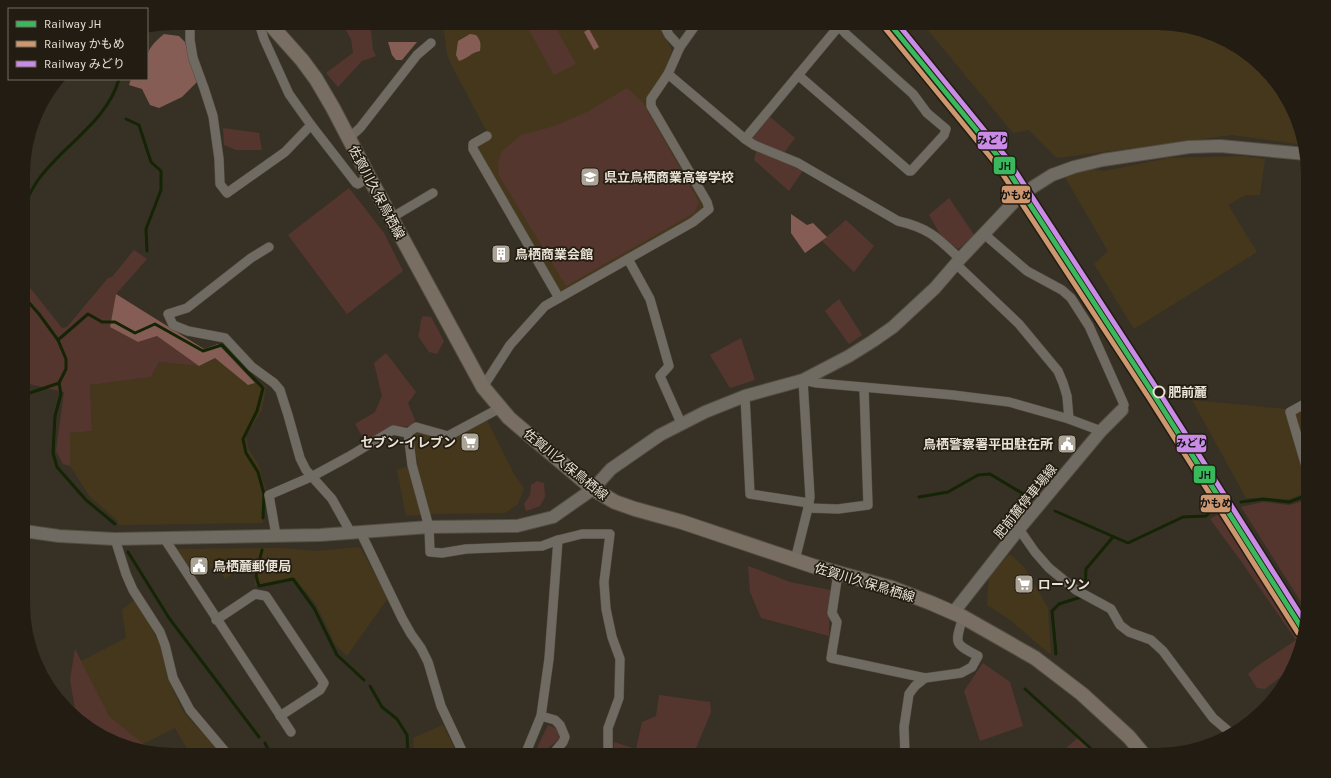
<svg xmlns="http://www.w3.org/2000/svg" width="1331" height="778" font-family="Karla,'Noto Sans JP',sans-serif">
	<rect width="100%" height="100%" fill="#373125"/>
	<g fill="#45371c">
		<path d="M443,23h214l15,27 -8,23 -17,23 -1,6 58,100 -1,4 -5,9 -138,78 -84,-145 13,-12 -38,-72 -4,-10z"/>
		<path d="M922,23h236l39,5 36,15 50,47 17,35 4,20 -72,-10 -175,23 -28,-28 -16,3z"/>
		<path d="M1243,156l22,3 -5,36h-14l-18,10 29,47 -123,77 -40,-65 14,-13 -45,-77 22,-6 19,3 65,-13z"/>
		<path d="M215,358l33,27 7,-2 11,3 -4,24 -16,26 2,12 11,18 7,25 -3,32 -144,2 -1,-4 -28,-24 -20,-31v-33l22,-2 -2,-46 61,-8 8,-15 40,4z"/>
		<path d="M1308,398v93l-18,8 -44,-1 -54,-98 94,9z"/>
		<path d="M487,420l27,54 10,14 -6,16 -13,9 -74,1 -25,2 -9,-46 21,-7 -7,-27 7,-5 27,9 29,-16z"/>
		<path d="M360,547l28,51 -41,58 -11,-10 -20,-42 -22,-26 -39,8 -1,-13 -9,-8 -20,14 -10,-13 -21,14 -19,-31 107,-1 35,3z"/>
		<path d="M1010,554l15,14 23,40 3,47 -41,-35 -23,-15 2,-29z"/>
		<path d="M136,599l24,46 8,34 16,34 39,42h-32l-16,-27 -32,16 -34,-28 -28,-55 45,-23 -4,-28z"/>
		<path d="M443,725l15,30h-44l-1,-17z"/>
	</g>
	<g fill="#54362f">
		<path d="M342,23h28l3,27 3,6 -14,5 -24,26 -12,-14 27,-20 -2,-14z"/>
		<path d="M525,23h28l23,41 -22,11z"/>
		<path d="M627,88l16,15 56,99 -5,11 -128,73 -67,-111 -1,-11 4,-13 19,-16 34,-9 34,-15z"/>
		<path d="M769,116l26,22 -11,15 -32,-13 2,-7z"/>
		<path d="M223,128l36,5 3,17h-26l-12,-5z"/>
		<path d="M757,148l47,21 -15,22 -35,-31z"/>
		<path d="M349,188l35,45 19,38 -56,43 -59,-79z"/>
		<path d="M949,198l26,38 -17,13 -17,-13 -12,-21z"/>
		<path d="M846,220l28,26 -20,26 -32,-31z"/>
		<path d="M134,250l13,9 -31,35 -6,33 28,15 19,-6 42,30 -40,-4 -8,15 -61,8 2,46 -22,2v33l-7,-2 -7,-13 8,-59 -39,-9 -1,-97 3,-2 35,44 5,-1 41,-49 4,-1z"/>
		<path d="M839,299l23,36 -13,9 -24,-33z"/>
		<path d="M423,316l8,1 13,24 -7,13 -8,-2 -11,-16c3,-7 1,-14 5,-20z"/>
		<path d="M741,338l14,42 -25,8 -20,-33z"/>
		<path d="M386,353l30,39 -8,11 7,17 -4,6 -19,1 -27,14 -10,-17 20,-12 7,-16 -8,-33z"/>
		<path d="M537,481l7,2 1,14 -5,9 -14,5 -2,-7 6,-9 1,-10z"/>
		<path d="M1308,500v113l-67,-106 22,-5 26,3z"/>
		<path d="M1220,513l80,127 -9,29 -26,20 -8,-1 -9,-14 8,-7 40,-27 -55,-79 -31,-42z"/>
		<path d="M748,566l42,16 40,8 -1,46 -68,-18 -11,-26z"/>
		<path d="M75,649l34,67 44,36c-20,-2 -41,-7 -55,-22l-3,2 -19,-18 -6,-34z"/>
		<path d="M983,663l27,19 13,44 -43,15 -16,-50z"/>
		<path d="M659,695l51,7 1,10 -15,36v7h-83l1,-13 22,7 6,-27 14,-6z"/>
		<path d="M548,725l9,4 2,10 -19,16 -5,-3z"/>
		<path d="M1078,738l18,17h-26l-3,-8z"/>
	</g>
	<g fill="#865d54">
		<path d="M589,29l10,18 -5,3 -10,-18z"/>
		<path d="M164,34l15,2 6,6 13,39 -16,16 -23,11 -9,-3 -8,-16 -13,-4 2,-6h16c0,-25 -3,-28 17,-45z"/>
		<path d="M470,34l6,1c5,6 5,9 4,16 -8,1 -13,8 -21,10l-3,-6 2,-14z"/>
		<path d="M388,42h29l-15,18h-6l-4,-5z"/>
		<path d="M791,214l16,11 6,-2 14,14 -22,16 -14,-20z"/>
		<path d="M116,294l88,55 14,-5 37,39 -7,2 -33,-27 -16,8 -42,-30 -19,6 -28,-15z"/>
	</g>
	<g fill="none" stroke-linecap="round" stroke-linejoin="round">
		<g stroke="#142405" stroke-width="3">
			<path d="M126,119l13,6 12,37 10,9v19l-15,39 1,22"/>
			<path d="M24,204c5,-8 9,-17 14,-24 25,-35 69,-58 81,-101"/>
			<path d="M24,297l15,17 19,26 8,19v10l-7,14 2,11 -6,22 -2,37 4,14 29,33 29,24"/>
			<path d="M58,340l30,-26 14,8h13l20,11 20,-9 48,27 19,-6 41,43 -6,23 -14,28 3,14 12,19 6,22 -1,24"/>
			<path d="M24,395l35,-12"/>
			<path d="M919,497l29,-5 30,-17 12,-1 42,25"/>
			<path d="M1241,502l22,-3 26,3 19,-7"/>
			<path d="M1055,511l73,32 55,-26 23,-1 7,-7"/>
			<path d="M262,550l-6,26 3,10 34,-7 21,29 23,47 27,25"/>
			<path d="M128,552l41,66 90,119"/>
			<path d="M1085,588l1,-19 27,-32"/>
			<path d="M1056,654l-4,-43 7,-7 22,-7"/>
			<path d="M370,686l12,21 15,12 10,16 1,20"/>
			<path d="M1025,689l73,66"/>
			<path d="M265,743l6,12"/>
		</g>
		<defs>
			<g id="street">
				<path d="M190,23v17l3,18 11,30 9,28 6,43 1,25 7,9 58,-41 26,-27 -22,-31 -25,-55 -5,-16"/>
				<path d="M680,47l17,-24"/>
				<path d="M668,74l77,65 9,6 44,18 100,58c31,7 40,17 62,38"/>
				<path d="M798,75l111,96h2l33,-36 2,-6 -19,-16 -14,-19 -67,-60 -10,-11"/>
				<path d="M311,125l45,58 2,1 11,-7"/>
				<path d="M487,136l-14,8v5l86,149"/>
				<path d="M349,138l11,-10 57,-73 14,-12"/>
				<path d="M745,139l94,-113"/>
				<path d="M391,218l42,-25"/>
				<path d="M984,234l43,37 35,19 9,8 18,28 33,74 2,5 -2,5"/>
				<path d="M269,247l-18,11 -64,50 -19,6 5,11 15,6 37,7 27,29 22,16 6,7 8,25 12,43 6,12 26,29 19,34"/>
				<path d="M628,259l22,40 19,67 -9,10 21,47"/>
				<path d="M956,264l63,60 39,47 5,12 4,13 2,23"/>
				<path d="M483,387l27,-42 35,-39 148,-84 16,-13 -2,-7 -56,-96v-7l17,-25 12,-27 -11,-12 -6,-12"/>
				<path d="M745,396l5,98 59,9"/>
				<path d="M1308,402l-18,10 18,61"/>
				<path d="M500,408l-52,28 -32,-9 -8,6 4,32 17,62 1,25 12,1 24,-4 76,-3 16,-6 24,-6h28l-6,48 2,27 6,28 8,22 -1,39 -11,30v27"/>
				<path d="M808,508l30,1 30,-4 -4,-117"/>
				<path d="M1019,529l16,23 14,16 27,22 35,19 9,16 9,7 22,8 12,11 50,67 20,17"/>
				<path d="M361,533l41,85 9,16 10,14 7,14 13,44 23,49"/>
				<path d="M276,535l-7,-40 44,-19 35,-19 45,-27 15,3"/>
				<path d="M164,538l127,194"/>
				<path d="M115,539l11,35 7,16 27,42 5,13 8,33 17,32 38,45"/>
				<path d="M795,560l13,-52 2,-11 -7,-117 14,3 136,12 56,7 60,17 32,12"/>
				<path d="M838,573l-6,40 5,9 -6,36 94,20"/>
				<path d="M216,620l39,-26 11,2 58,87 -4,7 -40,26"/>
				<path d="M541,716l14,4 5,5 5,12 -2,5 -11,13"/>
				<path d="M525,755l16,-39 8,-57 9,-119"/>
				<path d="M905,755l-1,-28 5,-33 6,-8 10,-8 36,-5 11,-6 6,-11c-25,-13 -23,-12 -15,-39"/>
			</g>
			<g id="secondary">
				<path d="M24,531l35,5 56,3 205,-4 109,-8 88,-1 36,-9 40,-28 18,-20 49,-34 45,-23 40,-16 58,-16 46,-24 24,-15 20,-14 42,-39 25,-29 56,-59 17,-13 19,-12 22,-8 29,-7 86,-13 31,-1 86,8"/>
				<path d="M953,613l66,-84 82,-98 21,-21"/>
			</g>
			<path id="primary" d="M269,23l33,37 14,19 17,29 36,69 114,210 26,31 84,71 22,13 20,7 47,13 131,44 79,22 39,15 32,14 72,41 47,36 47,43 15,18"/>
		</defs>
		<use href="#street" stroke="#534d42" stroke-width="10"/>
		<use href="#secondary" stroke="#534d42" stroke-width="14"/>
		<use href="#primary" stroke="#534d42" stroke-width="16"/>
		<use href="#street" stroke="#706b62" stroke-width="9"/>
		<use href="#secondary" stroke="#706b62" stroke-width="12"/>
		<use href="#primary" stroke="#786e62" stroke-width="14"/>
		<defs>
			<path id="rail-1" d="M889,23l112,137 153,235 149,235"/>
			<path id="rail-2" d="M884,27l112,137 153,234 149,235"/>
			<path id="rail-3" d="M897,23l109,134 153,235 146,230"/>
		</defs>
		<use href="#rail-1" stroke="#221c12" stroke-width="8"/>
		<use href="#rail-2" stroke="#221c12" stroke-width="8"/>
		<use href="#rail-3" stroke="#221c12" stroke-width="8"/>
		<use href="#rail-1" stroke="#3ab85c" stroke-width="5"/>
		<use href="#rail-2" stroke="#cd976f" stroke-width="5"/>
		<use href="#rail-3" stroke="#ca8be6" stroke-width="5"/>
	</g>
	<defs>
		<symbol id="school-square" viewBox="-11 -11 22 22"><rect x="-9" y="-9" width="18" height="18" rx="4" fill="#aba497" stroke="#221c12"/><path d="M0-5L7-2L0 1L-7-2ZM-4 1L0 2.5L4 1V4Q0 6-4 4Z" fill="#fff"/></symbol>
		<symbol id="building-square" viewBox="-11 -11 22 22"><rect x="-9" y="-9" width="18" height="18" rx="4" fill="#aba497" stroke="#221c12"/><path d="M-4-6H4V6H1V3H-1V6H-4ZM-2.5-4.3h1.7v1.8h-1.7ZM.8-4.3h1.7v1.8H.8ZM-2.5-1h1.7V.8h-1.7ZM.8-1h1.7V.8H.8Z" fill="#fff"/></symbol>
		<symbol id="supermarket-square" viewBox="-11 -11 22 22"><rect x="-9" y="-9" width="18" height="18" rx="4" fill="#aba497" stroke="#221c12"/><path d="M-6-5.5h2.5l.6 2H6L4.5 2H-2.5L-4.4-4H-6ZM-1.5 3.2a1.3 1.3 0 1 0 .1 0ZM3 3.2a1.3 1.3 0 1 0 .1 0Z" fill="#fff"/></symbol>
		<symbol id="civic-square" viewBox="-11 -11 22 22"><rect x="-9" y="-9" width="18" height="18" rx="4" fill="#aba497" stroke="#221c12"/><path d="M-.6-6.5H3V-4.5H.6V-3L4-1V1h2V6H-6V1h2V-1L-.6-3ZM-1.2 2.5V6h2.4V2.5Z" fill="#fff"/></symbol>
	</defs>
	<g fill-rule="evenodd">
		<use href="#school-square" x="579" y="166" width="22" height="22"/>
		<use href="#building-square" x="490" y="243" width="22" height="22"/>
		<use href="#supermarket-square" x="459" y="431" width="22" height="22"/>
		<use href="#civic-square" x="1056" y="433" width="22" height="22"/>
		<use href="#civic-square" x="188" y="555" width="22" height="22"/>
		<use href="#supermarket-square" x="1013" y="573" width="22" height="22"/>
	</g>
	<circle fill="#221c12" stroke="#eae2d5" stroke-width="2" cx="1159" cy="392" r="5.5"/>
	<g text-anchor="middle" stroke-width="3.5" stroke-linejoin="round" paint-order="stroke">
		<g font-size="13" font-weight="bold" fill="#eae2d5" stroke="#221c12" text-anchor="start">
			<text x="604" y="182">県立鳥栖商業高等学校</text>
			<text x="515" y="259">鳥栖商業会館</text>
			<text x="456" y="447" text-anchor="end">セブン-イレブン</text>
			<text x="1053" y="449" text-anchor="end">鳥栖警察署平田駐在所</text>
			<text x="213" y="571">鳥栖麓郵便局</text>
			<text x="1038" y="589">ローソン</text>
		</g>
		<g font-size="13" fill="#eae2d5" stroke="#221c12">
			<text transform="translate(377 192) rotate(62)" y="5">佐賀川久保鳥栖線</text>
			<text transform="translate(566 464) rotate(39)" y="5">佐賀川久保鳥栖線</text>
			<text transform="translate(1025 501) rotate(-51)" y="5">肥前麓停車場線</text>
			<text transform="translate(865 582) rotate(17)" y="5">佐賀川久保鳥栖線</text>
		</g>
		<g font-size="13" font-weight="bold" fill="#eae2d5" stroke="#221c12" text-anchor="start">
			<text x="1168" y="397">肥前麓</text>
		</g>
	</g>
	<path d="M0 0H1331V778H0ZM174 30H1157A144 144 0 0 1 1301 174V604A144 144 0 0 1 1157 748H174A144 144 0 0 1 30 604V174A144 144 0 0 1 174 30Z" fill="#221c12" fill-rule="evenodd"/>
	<g stroke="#221c12" stroke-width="1.5">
		<rect x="977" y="131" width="31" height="19" rx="4" fill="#ca8be6"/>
		<rect x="993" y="156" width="23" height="19" rx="4" fill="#3ab85c"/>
		<rect x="1001" y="185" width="30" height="19" rx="4" fill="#cd976f"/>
		<rect x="1176" y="434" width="31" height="19" rx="4" fill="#ca8be6"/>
		<rect x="1193" y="465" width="23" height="19" rx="4" fill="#3ab85c"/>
		<rect x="1200" y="494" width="31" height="19" rx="4" fill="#cd976f"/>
	</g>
	<g font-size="11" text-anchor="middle" font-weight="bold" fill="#111">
		<text x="993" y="144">みどり</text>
		<text x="1005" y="170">JH</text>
		<text x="1016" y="199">かもめ</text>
		<text x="1192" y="447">みどり</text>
		<text x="1205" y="479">JH</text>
		<text x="1216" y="507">かもめ</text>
	</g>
	<rect x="8" y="8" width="140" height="72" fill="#221c12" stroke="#726b60"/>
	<rect x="16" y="21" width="20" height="6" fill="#3ab85c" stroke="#726b60"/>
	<text x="44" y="28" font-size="12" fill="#eae2d5">Railway JH</text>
	<rect x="16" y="41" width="20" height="6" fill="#cd976f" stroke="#726b60"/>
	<text x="44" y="48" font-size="12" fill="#eae2d5">Railway かもめ</text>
	<rect x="16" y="61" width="20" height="6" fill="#ca8be6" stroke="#726b60"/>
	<text x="44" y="68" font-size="12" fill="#eae2d5">Railway みどり</text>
</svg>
